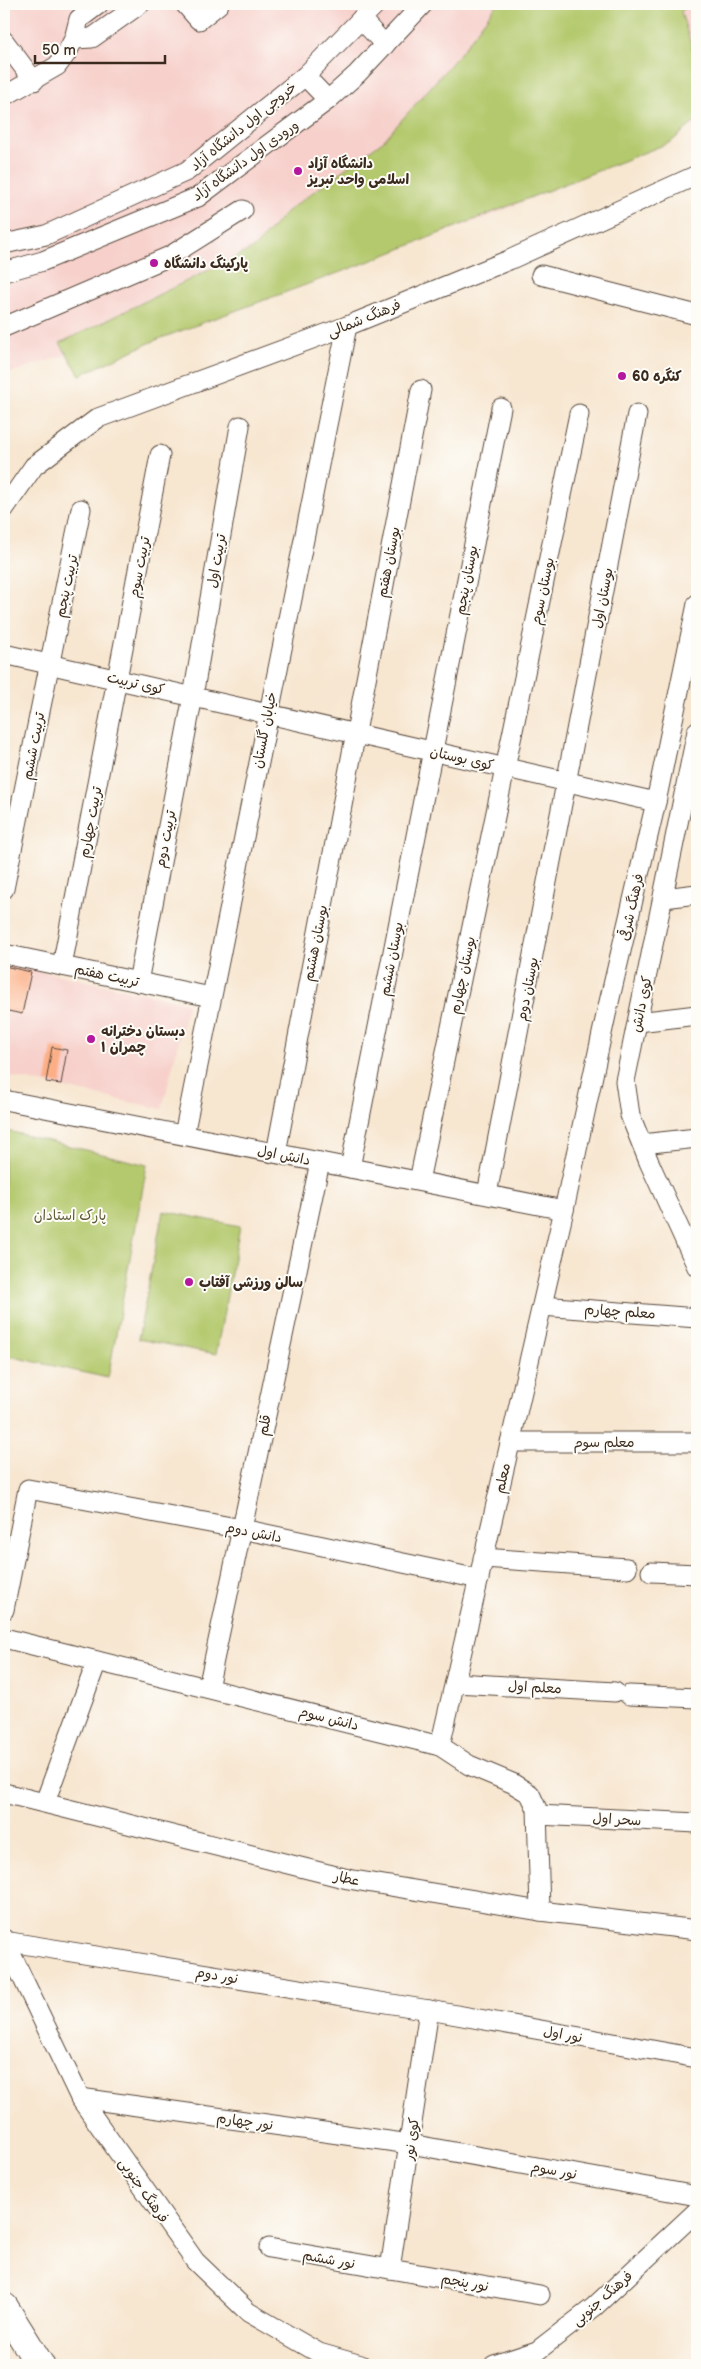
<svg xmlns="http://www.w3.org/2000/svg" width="701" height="2369" font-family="'Balsamiq Sans','Playpen Sans Arabic',sans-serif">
	<rect width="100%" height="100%" fill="#fdfcf7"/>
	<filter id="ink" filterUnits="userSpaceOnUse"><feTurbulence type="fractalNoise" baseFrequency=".02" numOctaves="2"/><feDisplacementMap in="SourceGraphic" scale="10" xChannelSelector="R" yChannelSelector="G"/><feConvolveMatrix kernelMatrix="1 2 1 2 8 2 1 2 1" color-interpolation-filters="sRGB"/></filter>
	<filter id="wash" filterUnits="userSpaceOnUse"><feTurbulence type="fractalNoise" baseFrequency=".0096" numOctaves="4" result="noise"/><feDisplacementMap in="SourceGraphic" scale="20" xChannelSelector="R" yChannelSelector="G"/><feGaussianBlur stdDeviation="1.12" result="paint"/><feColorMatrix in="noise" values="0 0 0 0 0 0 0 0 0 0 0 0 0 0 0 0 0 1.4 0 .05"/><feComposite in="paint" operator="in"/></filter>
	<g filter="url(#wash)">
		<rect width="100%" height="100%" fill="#f7e6d0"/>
		<g fill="#f7d0cb">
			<path d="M4,4h693v120l-209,93 -484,158z"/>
			<path d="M4,963l184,40 -26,106 -158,-34z"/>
		</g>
		<g fill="#b4c96d" stroke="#787a46">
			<path d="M497,4h191l-7,8 16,52v56l-26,22 -314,124 -201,74 -76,35 -20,-32 194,-95 32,-36 98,-72 74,-84z"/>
			<path d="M4,1130l143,35 -39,213 -104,-23z"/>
			<path d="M163,1211l77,15 -24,128 -78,-15z"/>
		</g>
		<g id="blocks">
			<g fill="#fcaf86">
				<path d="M4,966l27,6 -9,42 -18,-4z"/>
				<path d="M52,1047l15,3 -6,34 -15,-2z"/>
			</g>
		</g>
	</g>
	<g filter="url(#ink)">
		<use href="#blocks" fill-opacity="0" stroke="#574639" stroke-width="1"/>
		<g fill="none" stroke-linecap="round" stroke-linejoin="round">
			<defs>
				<g id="minor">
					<path d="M185,4l14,16 20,-16"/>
					<path d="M361,19l24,26"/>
					<path d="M74,39l18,-1 48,-34"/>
					<path d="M4,41l30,40"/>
					<path d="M305,76l23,24"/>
					<path d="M4,91l6,2 47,-27 9,-12 8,-15 5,-20 20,-15"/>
					<path d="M4,244l42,-9 141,-64 118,-95 71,-72"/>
					<path d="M4,272l39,-11 155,-64 130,-97 29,-26 66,-70"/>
					<path d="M541,275l156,40"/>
					<path d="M4,327l166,-71 73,-46"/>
					<path d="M4,509l30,-43 64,-48 249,-92 162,-66 188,-85"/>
					<path d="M4,654l652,148"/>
					<path d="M697,731l-72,350 5,34 19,47 48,105"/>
					<path d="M4,889l77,-380"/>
					<path d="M664,898l33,-4"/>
					<path d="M4,954l207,43"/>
					<path d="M62,966l98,-511"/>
					<path d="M138,982l55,-286 47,-270"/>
					<path d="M638,1022l59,-7"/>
					<path d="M4,1100l560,110"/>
					<path d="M184,1135l163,-809"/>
					<path d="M642,1144l55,-6"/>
					<path d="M276,1153l145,-763"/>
					<path d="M350,1168l151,-760"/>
					<path d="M419,1181l160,-767"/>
					<path d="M487,1194l150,-780"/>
					<path d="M542,1306l155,12"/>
					<path d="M510,1442h187"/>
					<path d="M483,1558l144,10"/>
					<path d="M651,1572l46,2"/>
					<path d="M4,1610l24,-121 214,40 237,50"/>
					<path d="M4,1638l436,108 29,19 43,18 18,11 7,15 3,102"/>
					<path d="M456,1683l159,9"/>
					<path d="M208,1688l112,-526"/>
					<path d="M629,1695l68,3"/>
					<path d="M440,1746l124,-536 42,-195 50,-213 41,-198"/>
					<path d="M4,1793l344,86 192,32 157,19"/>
					<path d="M45,1802l52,-141"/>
					<path d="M538,1815l159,8"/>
					<path d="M4,1939l76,159 115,163 53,51 71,41 42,12"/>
					<path d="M4,1941l425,69 268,48"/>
					<path d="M80,2098l330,46 287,52"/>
					<path d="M269,2248l271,47"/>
					<path d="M390,2269l39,-259"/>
					<path d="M494,2365l43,-14 57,-44 103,-96"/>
				</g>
				<path id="highway" d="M4,2307l36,58"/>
			</defs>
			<use href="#minor" stroke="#574639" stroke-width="21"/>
			<use href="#highway" stroke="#574639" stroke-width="30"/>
			<use href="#minor" stroke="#fff" stroke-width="19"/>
			<use href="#highway" stroke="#fff" stroke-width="28"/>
		</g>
	</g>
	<g fill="#b5179e" stroke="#fdfcf7" stroke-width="2">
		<circle cx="298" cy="171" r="5"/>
		<circle cx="154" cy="263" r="5"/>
		<circle cx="622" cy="376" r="5"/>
		<circle cx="91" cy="1039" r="5"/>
		<circle cx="189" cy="1282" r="5"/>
	</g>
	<g text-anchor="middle" stroke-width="4" stroke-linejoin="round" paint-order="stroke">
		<g font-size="14" fill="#3b2a1e" stroke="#fdfcf7">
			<text transform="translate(243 126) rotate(-39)" y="5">خروجی اول دانشگاه آزاد</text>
			<text transform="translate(245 160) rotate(-36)" y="5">ورودی اول دانشگاه آزاد</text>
			<text transform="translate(364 318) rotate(-22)" y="5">فرهنگ شمالی</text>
			<text transform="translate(216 561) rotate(-80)" y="5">تربیت اول</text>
			<text transform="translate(388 562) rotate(-79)" y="5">بوستان هفتم</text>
			<text transform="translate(139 567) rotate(-79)" y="5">تربیت سوم</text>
			<text transform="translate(466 580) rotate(-79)" y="5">بوستان پنجم</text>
			<text transform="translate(66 586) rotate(-78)" y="5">تربیت پنجم</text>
			<text transform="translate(542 591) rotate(-78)" y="5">بوستان سوم</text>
			<text transform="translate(602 598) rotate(-79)" y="5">بوستان اول</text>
			<text transform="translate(136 683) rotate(13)" y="5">کوی تربیت</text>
			<text transform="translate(264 730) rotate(-79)" y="5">خیابان گلستان</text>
			<text transform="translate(33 746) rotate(-79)" y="5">تربیت ششم</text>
			<text transform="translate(462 758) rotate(13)" y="5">کوی بوستان</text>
			<text transform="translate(90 822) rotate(-79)" y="5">تربیت چهارم</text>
			<text transform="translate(165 839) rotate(-79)" y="5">تربیت دوم</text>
			<text transform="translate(631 907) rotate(-77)" y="5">فرهنگ شرقی</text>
			<text transform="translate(315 943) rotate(-79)" y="5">بوستان هشتم</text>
			<text transform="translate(391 959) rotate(-79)" y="5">بوستان ششم</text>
			<text transform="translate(107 975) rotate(12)" y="5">تربیت هفتم</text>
			<text transform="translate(462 975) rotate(-78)" y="5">بوستان چهارم</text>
			<text transform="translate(527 989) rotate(-79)" y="5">بوستان دوم</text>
			<text transform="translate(641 1004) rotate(-78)" y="5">کوی دانش</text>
			<text transform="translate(284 1155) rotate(11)" y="5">دانش اول</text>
			<text transform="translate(620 1311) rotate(4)" y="5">معلم چهارم</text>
			<text transform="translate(264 1425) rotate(-78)" y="5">قلم</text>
			<text x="604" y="1447">معلم سوم</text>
			<text transform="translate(502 1478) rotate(-77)" y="5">معلم</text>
			<text transform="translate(254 1532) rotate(11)" y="5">دانش دوم</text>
			<text transform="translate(535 1687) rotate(3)" y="5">معلم اول</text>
			<text transform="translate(329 1718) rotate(14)" y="5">دانش سوم</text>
			<text transform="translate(617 1819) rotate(3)" y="5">سحر اول</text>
			<text transform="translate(347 1878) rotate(12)" y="5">عطار</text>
			<text transform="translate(217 1975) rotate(9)" y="5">نور دوم</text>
			<text transform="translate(563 2034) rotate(10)" y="5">نور اول</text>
			<text transform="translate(245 2121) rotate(8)" y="5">نور چهارم</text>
			<text transform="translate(411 2139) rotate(-82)" y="5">کوی نور</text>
			<text transform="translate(554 2170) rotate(10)" y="5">نور سوم</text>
			<text transform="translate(144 2190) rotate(55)" y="5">فرهنگ جنوبی</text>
			<text transform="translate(329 2259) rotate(10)" y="5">نور ششم</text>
			<text transform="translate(465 2282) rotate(10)" y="5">نور پنجم</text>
			<text transform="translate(602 2298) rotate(-41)" y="5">فرهنگ جنوبی</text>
		</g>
		<g font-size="14" font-weight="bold" fill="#3b2a1e" stroke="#fdfcf7" text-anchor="start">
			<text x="308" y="168">دانشگاه آزاد<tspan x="308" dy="16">اسلامی واحد تبریز</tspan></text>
			<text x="164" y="268">پارکینگ دانشگاه</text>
			<text x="632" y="381">کنگره 60</text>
			<text x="101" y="1036">دبستان دخترانه<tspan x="101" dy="16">چمران ۱</tspan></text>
			<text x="199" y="1287">سالن ورزشی آفتاب</text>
		</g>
		<g font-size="14" fill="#5f5a36" stroke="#fdfcf7">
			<text x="70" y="1220">پارک استادان</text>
		</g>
	</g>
	<rect width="701" height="2369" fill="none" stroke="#fdfcf7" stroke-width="20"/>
	<path d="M35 55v8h130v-8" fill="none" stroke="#3b2a1e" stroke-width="2.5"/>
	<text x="42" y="55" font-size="15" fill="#3b2a1e" stroke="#fdfcf7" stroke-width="4" paint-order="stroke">50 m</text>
</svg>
